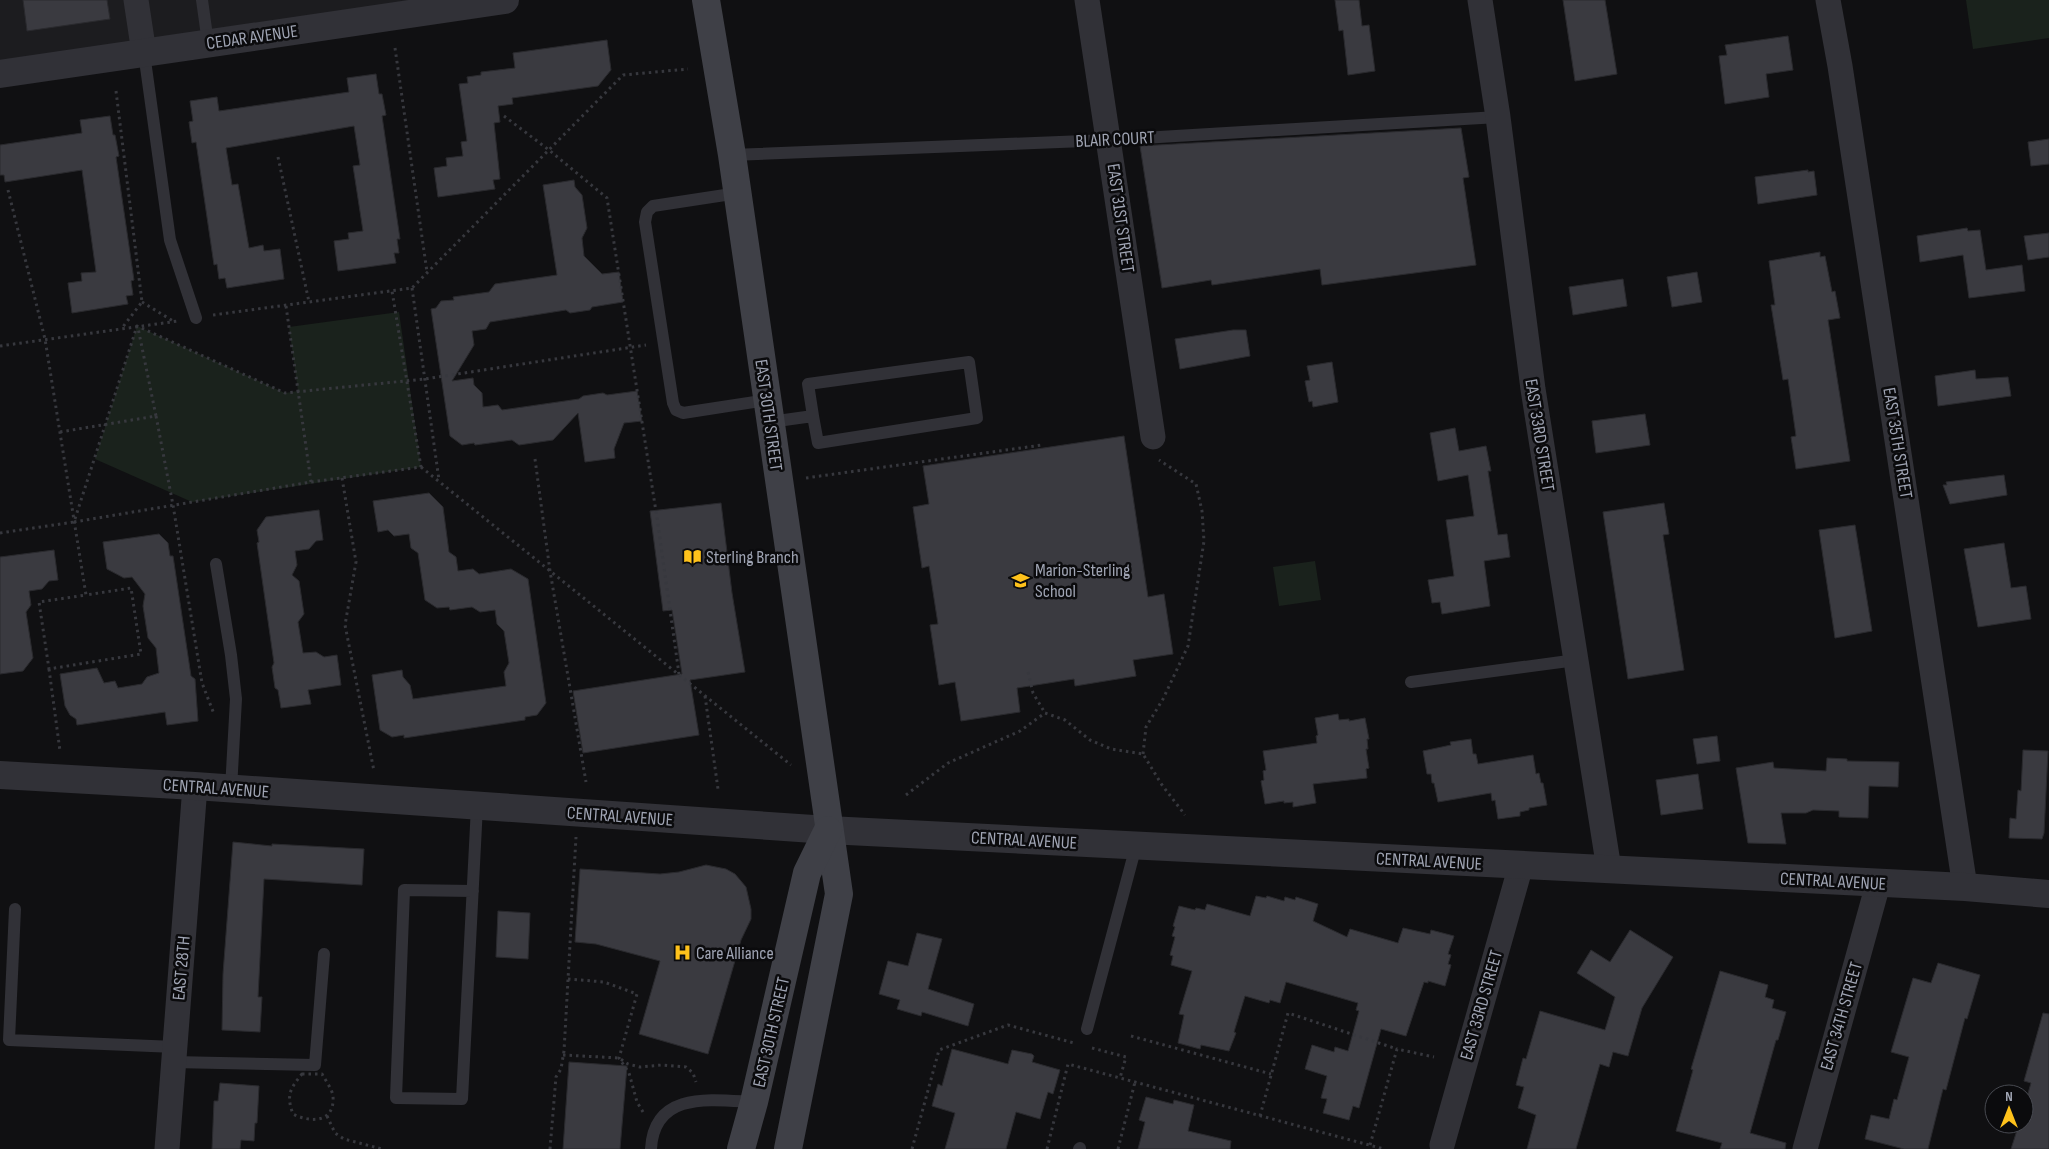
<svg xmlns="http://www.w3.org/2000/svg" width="2049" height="1149" font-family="'Sofia Sans Condensed',sans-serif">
	<rect width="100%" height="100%" fill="#101012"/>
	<path fill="#1c1c1f" d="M0,0h505l-505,74z"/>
	<g fill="#1a221c">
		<path d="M1966,0h83v38l-76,11z"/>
		<path d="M399,312l22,155 -229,35 -97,-43 42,-133 148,67 13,-2 -9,-64z"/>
		<path d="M1315,561l6,39 -42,6 -6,-39z"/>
	</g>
	<g fill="#3a3a40" stroke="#2a2a2e">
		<path d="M23,0h84l3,19 -83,12z"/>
		<path d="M1335,0h24l3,26 7,-1 6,46 -27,4 -5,-45 -4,1z"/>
		<path d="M1563,0h42l12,74 -42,7z"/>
		<path d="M1788,36l5,34 -27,4 3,23 -44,7 -6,-48 8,-1 -2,-10z"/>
		<path d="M607,40l4,30 -13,16 -86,12 1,6 -15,2 2,16 -6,1 6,56 -7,1 2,9 -57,8 -4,-29 13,-2 -1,-8 17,-2 -2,-14 6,-1 -8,-57 9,-1 -1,-6 14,-2v-3l34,-4 -2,-15z"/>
		<path d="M376,74l3,20h3l4,21 -4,1 18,123h-3l2,14h-5l2,10 -58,8 -4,-30 15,-2 -1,-6 15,-2 -10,-65 7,-1 -6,-39 -128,22 6,37 6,-1 11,64 14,-3 1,6 16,-2 4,30 -57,9 -2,-10 -6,1 -2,-15 -3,1 -18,-123 -4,1 -3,-21 4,-1 -3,-20 27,-4 2,14 130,-19 -2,-14z"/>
		<path d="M110,116l3,19h2l4,21 -3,1 18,123 -3,1 2,14 -7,1 2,8 -56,9 -4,-30 14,-2 -1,-8 15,-1 -14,-102 -77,12 -1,-7h-4v-30l82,-12 -2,-13z"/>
		<path d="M1461,128l8,49 -6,1 13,87 -154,20 -2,-16 -108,16 -1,-5 -49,8 -22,-142z"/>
		<path d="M2049,139v25l-18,2 -3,-24z"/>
		<path d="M1808,170v2l6,-1 3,24 -59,9 -3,-27z"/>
		<path d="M574,180l1,7 7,8 5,33 -5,10 2,18 18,18 17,-2 4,30 -31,5 -2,3 -20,3 -4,-3 -76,12 -4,7 -14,2 2,14 -22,36 21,-3 1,7 8,8 1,14 15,-2 4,5 77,-11 4,-3 20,-3 4,2 30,-4 5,30 -18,2 -10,26 1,9 -30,4 -7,-49 -25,27 -34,5 -7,-5 -37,5 -1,-2 -12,2 -12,-9 -19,-127 5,-1 5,-7 13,-1 -1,-3 36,-5 6,-8 62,-9 -14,-90z"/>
		<path d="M1967,228l1,3 12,-1 6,40 36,-5 3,26 -56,7 -6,-43 -43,7 -3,-26z"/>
		<path d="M2049,233v24l-21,3 -4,-24z"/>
		<path d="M1820,252v5l5,-1 7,36 3,-1 5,27 -12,2 22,141 -54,8 -5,-32 5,-1 -8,-57 -5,1 -12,-75h4l-6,-44z"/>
		<path d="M1697,272l5,30 -30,5 -5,-30z"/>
		<path d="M1623,279l4,27 -54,9 -4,-28z"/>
		<path d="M1233,330h13l4,26 -70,13 -5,-30z"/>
		<path d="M1332,362l6,40 -25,5 -1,-6 -3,1 -4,-21 5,-1 -3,-14z"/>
		<path d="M1975,370l1,9 32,-2 3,19 -73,10 -3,-30z"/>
		<path d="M1645,414l5,31 -54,8 -4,-32z"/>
		<path d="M1455,428l4,23 27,-5 5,25h-3l10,64 9,-1 3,23 -26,4 6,45 -48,8 -2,-12 -8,1 -4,-23 26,-4 -8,-56 28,-4 -6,-41 -30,6 -8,-48z"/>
		<path d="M1124,436l24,161 16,-3 9,60 -40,6 3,16 -61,10 -1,-7 -57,9 3,24 -59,9 -6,-39 -16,3 -9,-60 8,-1 -9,-58 -7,2 -9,-61 16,-3 -6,-38z"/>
		<path d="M2004,475l3,20 -57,9 -7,-19h4l-1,-3z"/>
		<path d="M429,493l14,14 6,45 7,5 2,14 15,-2 6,5 32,-5 17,10 18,124 -9,12 -12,2v3l-121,18v-3l-12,2 -12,-7 -8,-55 30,-5 1,7 7,8 3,14 93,-13 -2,-14 5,-9 -5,-32 -7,-7 -2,-14 -15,2 -8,-5 -22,3 -1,-3 -12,1 -12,-8 -7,-47 -7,-5 -2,-14 -15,2 -6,-6 -10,2 -5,-31z"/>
		<path d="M721,503l11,90 13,79 -55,8 9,55 -116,18 -10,-62 109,-17 -10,-64 -9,1 -13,-100z"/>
		<path d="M1664,503l5,31 -6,1 21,135 -56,9 -25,-167z"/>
		<path d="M319,510l4,30 -7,1 -7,8 -14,2 2,14 -5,10 7,6 5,33 -6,8 5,31 13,-1 8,5 13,-2 4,30 -33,5 3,14 -30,4 -3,-18 -3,-2 -3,-21 2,-4 -17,-120 2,-1 -2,-12 9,-13z"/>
		<path d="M1855,525l17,106 -37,7 -16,-108z"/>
		<path d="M159,534l9,9 2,13h3l18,120 4,3 3,42 -31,4 -2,-13 -88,13 -1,-6 -6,-4 -5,-9 -5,-32 37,-6 7,15 11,-2 3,7 24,-4 5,-7 12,-4 -3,-25 -8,-10 -5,-32 2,-12 -13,-17 -8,1 -17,-9 -4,-27z"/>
		<path d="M2004,543l7,45 15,-2 5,33 -53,8 -14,-78z"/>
		<path d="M54,550l4,30 -9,1 -7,8 -13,2 2,14 -5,7 7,46 -10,13 -23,3v-117z"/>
		<path d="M1338,714l1,6 10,-1v2l16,-3 4,21h-2l1,10h-2l3,19 -3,1 1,9 -54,6 3,19 -23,4v-5l-9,1v-2l-19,3 -4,-23 3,-1 -1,-9 3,-1 -3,-19 54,-8 -1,-7 2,-1 -3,-17z"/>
		<path d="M1717,736l3,25 -23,3 -4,-25z"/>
		<path d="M1471,739l2,15h3l2,10 55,-9 3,19 3,-1 2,10h2l4,22 -18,3v2l-9,2v4l-22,3 -3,-19 -3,1 -1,-8 -53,9 -4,-19h-2l-1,-9h-4l-4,-23 28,-6 -1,-3z"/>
		<path d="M2023,750l25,1 -4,82 -2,6 -33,-1 1,-20 6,1 2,-29 3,1z"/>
		<path d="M1827,758l20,1v2l52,1 -1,25 -29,-1 -1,32 -29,-1v-6l-26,-1 -7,3h-25l5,31 -38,-1 -12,-75 37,-6 1,6 52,3z"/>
		<path d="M1698,774l5,35 -42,6 -5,-35z"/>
		<path d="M233,842l39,4v-2l92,5 -2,36 -98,-6 -6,118h4l-2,35 -38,-2 1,-56z"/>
		<path d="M706,865l20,4 9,5 11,13 5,22v10l-10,21 -33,114 -69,-20 21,-73 -64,-17 -21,-2 5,-73 80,5 19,-2z"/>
		<path d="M1256,896l10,2 1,-2 17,5 1,-4 10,3 1,-3 22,7 -5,17 34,16 3,-8 48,14 5,-15 27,6 1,-4 23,6 -6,18 3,1 -3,9 3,1 -6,21 -17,-5v2l-4,-1 -18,54 -25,-7 -22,79 -6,-2 -4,14 -26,-7 4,-14 -6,-1 6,-22 -22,-7 7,-24 22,7 1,-5 13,4 11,-40 -3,-1 2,-7 -72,-21 -6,21 -10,-3 -1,3 -24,-7 -11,36 2,1 -7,18 -28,-6 -1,4 -22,-6 6,-28 -5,-1 13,-43 -21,-6 2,-9 -3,-1 5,-18 -3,-1 3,-9 -2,-1 6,-20 16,4 1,-2 9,2 2,-6 43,12z"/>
		<path d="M498,911l32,2 -2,46 -32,-2z"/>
		<path d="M1630,930l43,27 -31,51 -14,48 -15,-4 -4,15 -9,-3 -24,85h-49l9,-34 -18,-7 6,-21 -8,-2 7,-27 3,1 14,-48 65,19 10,-33 -38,-24 14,-23 19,12z"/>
		<path d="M917,933l25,6 -14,50 46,15 -6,22 -46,-14 -1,4 -24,-7 3,-9 -21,-6 9,-33 20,5z"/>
		<path d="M1938,963l42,12 -13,44 -2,-1 -19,72 -3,-1 -15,60h-24l-39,-10 6,-24 18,4 5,-20 3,1 12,-43 -18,-5 22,-74 18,5z"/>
		<path d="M1720,971l48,14 -3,12 9,3 -2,8 14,4 -8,28h-2l-26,93 36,10 -1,6h-65l2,-6 -46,-12 17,-61 -2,-1z"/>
		<path d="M2043,1013l6,1v135h-38l8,-25h5v-17l7,-24 -7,-2z"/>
		<path d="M952,1049l56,15 4,-14 20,4 2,2 -2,6 28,8 -7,24 -5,-2 -8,27 -24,-7 -10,37h-61l10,-36 -23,-7 6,-22 4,2z"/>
		<path d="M569,1062l58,4 -7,83h-57z"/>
		<path d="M220,1083l39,3 -2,37h-2l-1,18 -13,-1 -1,9h-28l2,-48h4z"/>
		<path d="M1146,1097l27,7 1,-4 20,5 -6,26 43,10 -1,8h-92l7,-27 -6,-2z"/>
	</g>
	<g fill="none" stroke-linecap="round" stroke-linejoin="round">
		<g stroke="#37383e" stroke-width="3" stroke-dasharray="2.5 4" stroke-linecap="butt">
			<path d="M395,48l32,224"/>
			<path d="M116,91l26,211 -20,26"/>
			<path d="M504,116l45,34 58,48 50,320 22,156"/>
			<path d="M278,157l31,145"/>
			<path d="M8,190l37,149 41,256 45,-7 10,66 -92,15 -10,-67 47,-7"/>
			<path d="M412,288l27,192"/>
			<path d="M142,302l31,19"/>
			<path d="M286,306l25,176"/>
			<path d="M213,315l199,-27 211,-213 65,-6"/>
			<path d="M0,346l178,-25"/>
			<path d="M156,416l17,89 29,178 12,31"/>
			<path d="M60,432l96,-16 -18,-88"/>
			<path d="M535,459l15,112 36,211"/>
			<path d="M421,467l370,298"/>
			<path d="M342,478l14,84 -11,63 29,146"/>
			<path d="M806,478l236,-33"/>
			<path d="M74,522l237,-40 110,-15 -29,-176"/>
			<path d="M0,533l74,-11 63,-196 148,67 140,-14 221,-34"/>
			<path d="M49,669l11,82"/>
			<path d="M1028,672l5,21 12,20"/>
			<path d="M705,696l13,93"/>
			<path d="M1143,754l3,-27 17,-28 25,-53 16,-105 -2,-30 -6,-27 -37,-24"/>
			<path d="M906,795l42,-32 72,-32 25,-18 20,7 25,20 21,9 32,5 19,31 23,30"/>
			<path d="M568,979l36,3 33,12 -18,64 10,15 8,29 6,10"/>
			<path d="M1131,1036l140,38"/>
			<path d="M1092,1048l34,9 -6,21"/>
			<path d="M563,1055l56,3 9,6 12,3 22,-2 24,2 7,6 3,9"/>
			<path d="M302,1074h20c4,7 10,15 11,22 2,27 -22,27 -40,18 -7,-19 -3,-25 9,-40z"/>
			<path d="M327,1116l8,17 9,6 38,10"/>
			<path d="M1260,1116l28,-103 109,36"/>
			<path d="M1370,1145l27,-96 37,8"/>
			<path d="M550,1149l6,-72 5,-8 3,-18 12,-214"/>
			<path d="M912,1149l27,-99 69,-25 66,18"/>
			<path d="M1047,1149l21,-85 316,85"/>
			<path d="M1118,1149l17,-67"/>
		</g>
		<g stroke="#313137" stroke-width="12">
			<path d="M202,0l6,43"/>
			<path d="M144,53l26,187 26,78"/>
			<path d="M732,155l377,-15 389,-23"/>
			<path d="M738,193l-85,13 -6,6 -2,10 28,181 3,7 7,3 84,-13"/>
			<path d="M770,422l43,-6 -5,-32 161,-22 8,56 -159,25 -5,-27"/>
			<path d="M216,564l15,91 5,44 -5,90"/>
			<path d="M1411,682l165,-22"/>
			<path d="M473,891l-69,-1 -8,208 66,1 15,-293"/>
			<path d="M15,909l-6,131 166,7"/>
			<path d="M1087,1029l49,-183"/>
			<path d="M173,1062l142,3 9,-111"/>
			<path d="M651,1149c3,-59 62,-49 103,-47"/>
			<path d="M1079,1149l1,-1"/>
		</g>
		<g stroke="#313137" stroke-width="25">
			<path d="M136,0l8,53"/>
			<path d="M1087,0l66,437"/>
			<path d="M1480,0l18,117 35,272 76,480"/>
			<path d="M1828,0l12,66 125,821"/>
			<path d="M1442,1145l79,-280"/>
			<path d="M167,1149l28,-363"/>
			<path d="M1805,1149l73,-265"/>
		</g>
		<g stroke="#313137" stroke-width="28">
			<path d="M0,74l505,-74"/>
			<path d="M0,775l195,11 633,44 1137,57 84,7"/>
		</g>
		<g stroke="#3f4047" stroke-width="28">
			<path d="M706,0l26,155 107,739 -51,255"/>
			<path d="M741,1149l13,-47 53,-229 21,-43"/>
		</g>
	</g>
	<defs>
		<symbol id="library-bare" viewBox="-9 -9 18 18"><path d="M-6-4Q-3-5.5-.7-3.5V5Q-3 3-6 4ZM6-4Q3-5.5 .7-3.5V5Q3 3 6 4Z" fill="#ffc21b" stroke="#0b0b0d" stroke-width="2.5" paint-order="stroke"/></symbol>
		<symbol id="school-bare" viewBox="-9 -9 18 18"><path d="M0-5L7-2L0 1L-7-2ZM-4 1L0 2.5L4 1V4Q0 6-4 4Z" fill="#ffc21b" stroke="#0b0b0d" stroke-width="2.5" paint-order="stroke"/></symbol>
		<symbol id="hospital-bare" viewBox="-9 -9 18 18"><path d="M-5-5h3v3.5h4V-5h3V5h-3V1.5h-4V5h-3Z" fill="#ffc21b" stroke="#0b0b0d" stroke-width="2.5" paint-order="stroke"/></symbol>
	</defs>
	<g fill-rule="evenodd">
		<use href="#library-bare" x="680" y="544" width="25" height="25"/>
		<use href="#school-bare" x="1008" y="568" width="25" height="25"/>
		<use href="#hospital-bare" x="670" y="940" width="25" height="25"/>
	</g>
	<g text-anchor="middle" stroke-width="5" stroke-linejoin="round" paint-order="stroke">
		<g font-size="18" fill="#a0a5b4" stroke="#0b0b0d">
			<text transform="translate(252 37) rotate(-8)" y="6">CEDAR AVENUE</text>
			<text transform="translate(1115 139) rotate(-3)" y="6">BLAIR COURT</text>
			<text transform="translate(1121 218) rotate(82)" y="6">EAST 31ST STREET</text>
			<text transform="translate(769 415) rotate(82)" y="6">EAST 30TH STREET</text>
			<text transform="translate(1540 435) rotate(81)" y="6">EAST 33RD STREET</text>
			<text transform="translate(1898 443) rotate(81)" y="6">EAST 35TH STREET</text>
			<text transform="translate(216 788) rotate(4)" y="6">CENTRAL AVENUE</text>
			<text transform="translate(620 816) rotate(4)" y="6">CENTRAL AVENUE</text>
			<text transform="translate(1024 840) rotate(3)" y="6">CENTRAL AVENUE</text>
			<text transform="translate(1429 861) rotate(3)" y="6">CENTRAL AVENUE</text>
			<text transform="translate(1833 881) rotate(3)" y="6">CENTRAL AVENUE</text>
			<text transform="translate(181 968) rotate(-85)" y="6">EAST 28TH</text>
			<text transform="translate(1481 1005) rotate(-74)" y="6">EAST 33RD STREET</text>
			<text transform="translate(1841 1016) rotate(-74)" y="6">EAST 34TH STREET</text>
			<text transform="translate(771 1032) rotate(-77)" y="6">EAST 30TH STREET</text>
		</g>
		<g font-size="18" fill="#a0a5b4" stroke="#0b0b0d" text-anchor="start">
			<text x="706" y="563">Sterling Branch</text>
			<text x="1035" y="576">Marion-Sterling<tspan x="1035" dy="21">School</tspan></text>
			<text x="696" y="959">Care Alliance</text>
		</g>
	</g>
	<g transform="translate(2009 1109)"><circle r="24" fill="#0b0b0d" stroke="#474950"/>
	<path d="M0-4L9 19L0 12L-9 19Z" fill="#ffc21b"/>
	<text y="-8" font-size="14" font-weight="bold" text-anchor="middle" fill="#a0a5b4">N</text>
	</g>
</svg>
